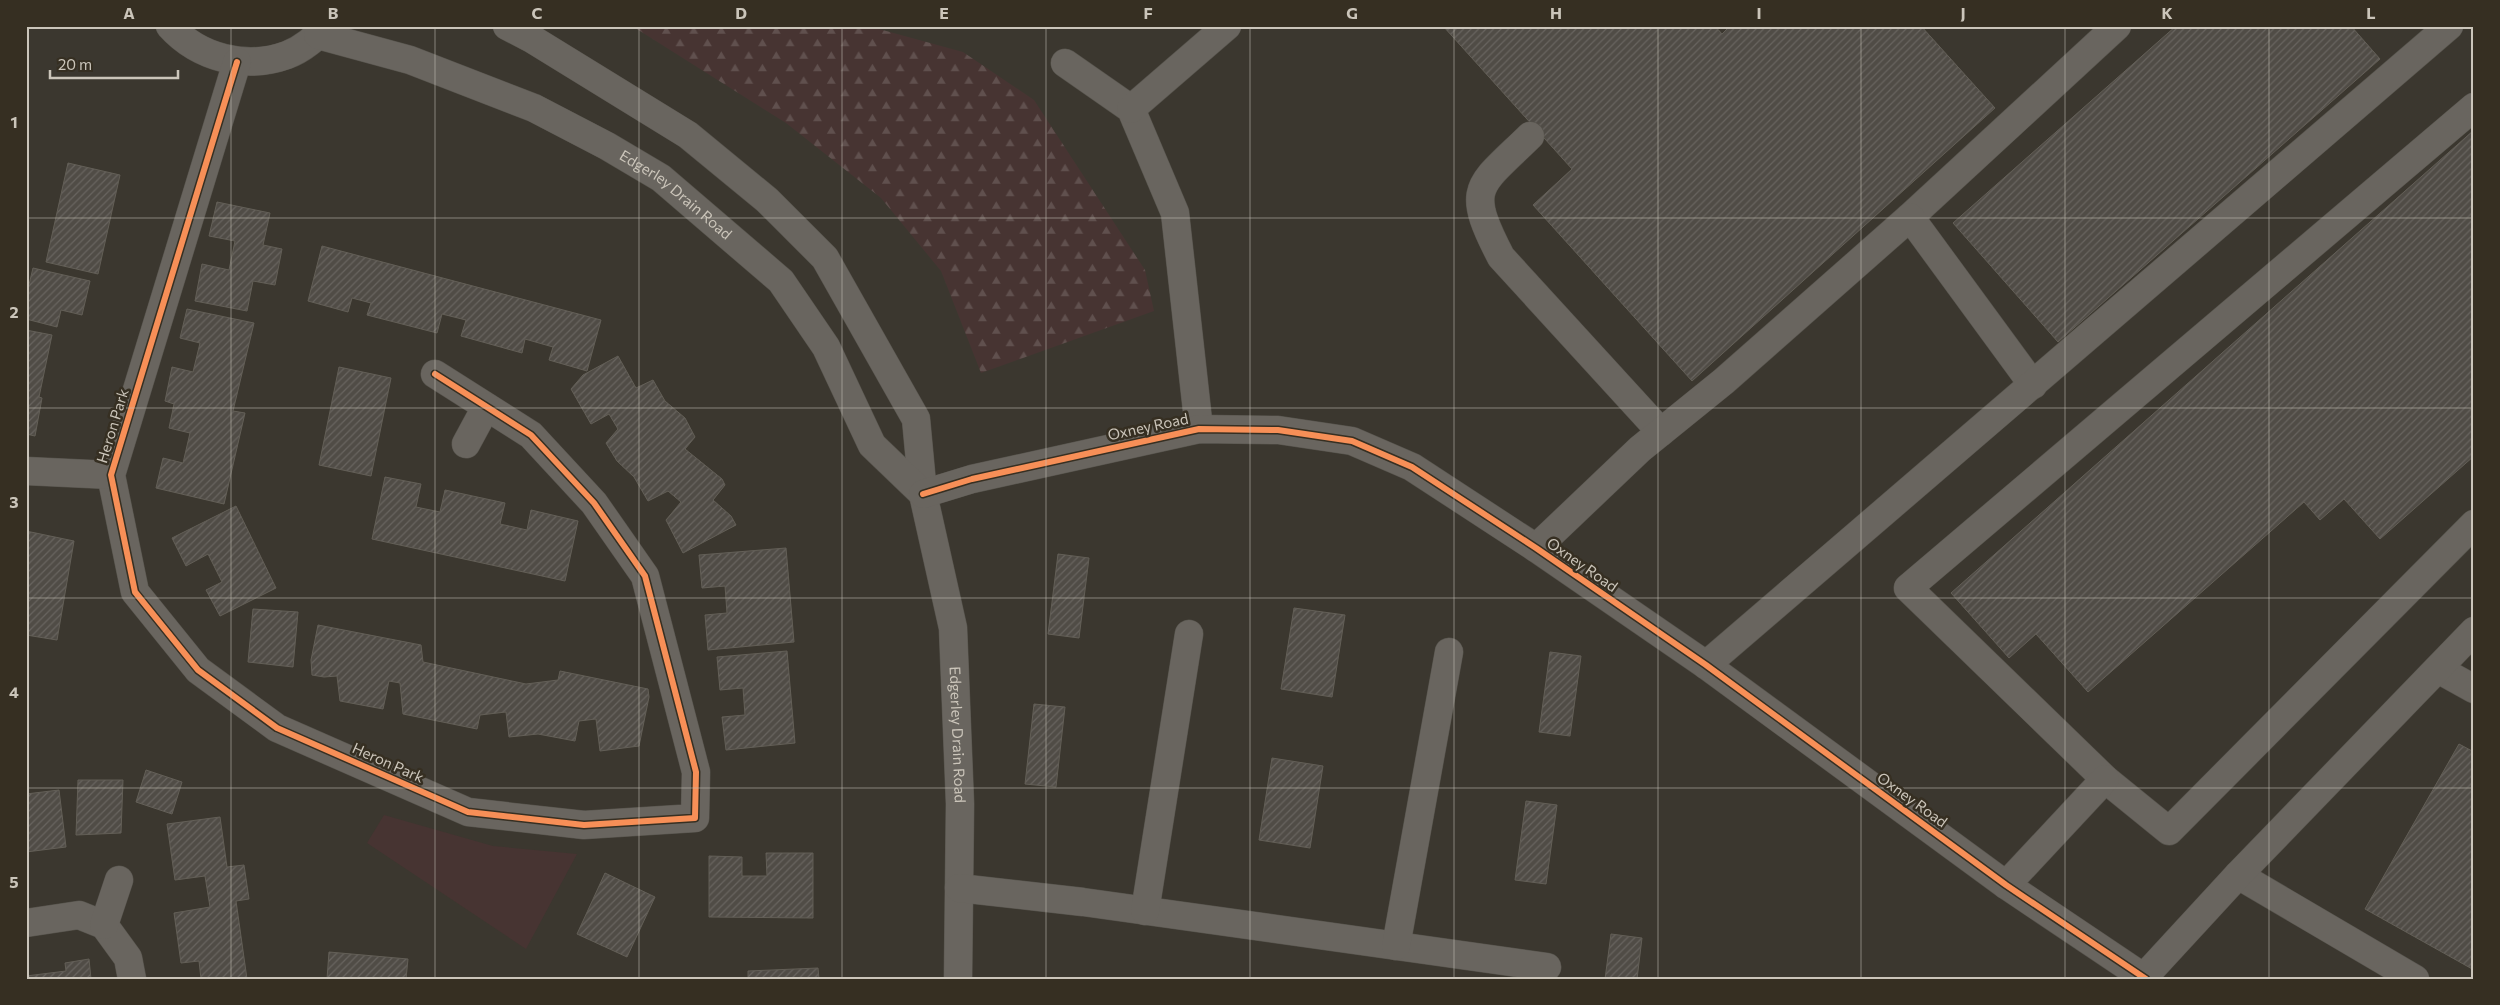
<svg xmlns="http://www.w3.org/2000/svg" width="2500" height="1005" font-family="Commissioner,sans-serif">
	<defs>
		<pattern id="forest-firs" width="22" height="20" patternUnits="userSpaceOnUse" patternTransform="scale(1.25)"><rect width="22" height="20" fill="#473432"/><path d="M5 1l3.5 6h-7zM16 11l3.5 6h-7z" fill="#60504e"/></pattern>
		<pattern id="building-hatch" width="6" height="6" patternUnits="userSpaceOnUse" patternTransform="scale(1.25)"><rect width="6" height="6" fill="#504c46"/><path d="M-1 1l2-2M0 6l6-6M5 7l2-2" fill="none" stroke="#68645f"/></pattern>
	</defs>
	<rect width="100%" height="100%" fill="#3b372f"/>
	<path fill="url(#forest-firs)" d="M632,26h236l95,26 71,48 111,170 9,41 -173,62 -40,-102 -60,-73 -95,-75z"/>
	<path fill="#473432" d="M384,815l109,31 84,8 -51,95 -159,-106z"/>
	<g fill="url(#building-hatch)" stroke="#635f57">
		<path d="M1443,26h272l7,8 8,-8h191l74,82 -303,273 -159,-176 39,-36z"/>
		<path d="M2176,26h175l29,33 -322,283 -105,-119z"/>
		<path d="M2474,130v326l-94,83 -36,-40 -24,21 -16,-18 -216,190 -52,-58 -27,24 -58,-65z"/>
		<path d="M68,163l52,12 -22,99 -52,-12z"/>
		<path d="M217,202l53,11 -7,32 19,4 -7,36 -22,-4 -6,30 -52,-10 7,-37 27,6 6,-29 -26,-5z"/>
		<path d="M322,246l279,74 -14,51 -38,-11 4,-13 -28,-8 -3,14 -61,-17 5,-16 -24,-6 -5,19 -70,-18 4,-12 -19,-5 -4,14 -40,-11z"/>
		<path d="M33,268l57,13 -8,34 -21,-5 -4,17 -31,-8v-22z"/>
		<path d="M187,309l67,14 -21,88 12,2 -21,91 -68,-16 7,-30 20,5 7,-30 -21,-5 5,-24 -9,-3 7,-34 21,5 7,-29 -20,-5z"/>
		<path d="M26,330l26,5 -13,62 3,1 -7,38 -9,-2z"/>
		<path d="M618,356l18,32 17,-8 12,21 20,17 10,19 -10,12 37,30 3,6 -12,15 18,16 5,9 -53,28 -17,-33 15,-18 -13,-11 -20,10 -14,-24 -17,-16 -11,-18 12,-14 -9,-15 -18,10 -20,-35 12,-14z"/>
		<path d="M339,367l52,11 -20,98 -52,-11z"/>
		<path d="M385,477l36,7 -5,23 24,5 5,-22 60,13 -5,21 27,6 4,-20 47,11 -13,60 -193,-42z"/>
		<path d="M236,506l40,82 -56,28 -14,-26 16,-8 -14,-28 -22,12 -14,-28z"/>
		<path d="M26,531l48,10 -17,99 -31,-5z"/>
		<path d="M786,548l8,94 -86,8 -3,-35 22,-2 -2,-27 -23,2 -3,-33z"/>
		<path d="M1058,554l31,4 -10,80 -31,-4z"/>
		<path d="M1294,608l51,7 -13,82 -51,-8z"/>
		<path d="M253,609l45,3 -5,55 -45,-5z"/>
		<path d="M318,625l103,20 2,17 103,22 32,-4 2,-9 88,18 1,8 -10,49 -39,5 -4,-32 -17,2 -4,20 -37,-7 -29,3 -3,-25 -26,3 -3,14 -74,-15 -3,-31 -11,-2 -6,28 -43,-8 -3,-25 -13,1 -12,-2 -1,-15z"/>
		<path d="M787,651l8,92 -69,7 -4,-33 23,-2 -2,-27 -23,2 -3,-33z"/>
		<path d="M1550,652l31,4 -11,80 -31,-4z"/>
		<path d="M1034,704l31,3 -9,80 -31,-3z"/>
		<path d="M2459,744l15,8v218l-109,-61z"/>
		<path d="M1272,758l51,8 -13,82 -51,-8z"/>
		<path d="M146,770l36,12 -10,32 -36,-12z"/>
		<path d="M78,780h45l-2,53 -45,2z"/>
		<path d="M59,790l7,57 -40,5v-58z"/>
		<path d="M1526,801l31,4 -11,79 -31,-4z"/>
		<path d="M220,817l7,50 17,-2 5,34 -13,2 11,78h-46l-2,-18 -18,2 -7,-50 36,-6 -5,-31 -30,4 -8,-56z"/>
		<path d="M766,853h47v65l-104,-1v-61l33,1v19h25z"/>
		<path d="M605,873l50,24 -28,60 -50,-23z"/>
		<path d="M1611,934l31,4 -5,41h-32z"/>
		<path d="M329,952l79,7 -2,20h-79z"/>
		<path d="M89,959l2,20h-65v-3l40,-5 -1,-8z"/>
		<path d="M818,968l1,11h-71v-8z"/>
	</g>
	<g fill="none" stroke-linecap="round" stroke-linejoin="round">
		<defs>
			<g id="minor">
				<path d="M170,26c29,32 76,44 117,29 16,-6 28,-17 40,-29"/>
				<path id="s1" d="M507,26l25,13 156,96 79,65 58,58 91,161 7,75 30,134 7,176 -2,175"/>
				<path id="s2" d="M318,35l92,25 124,48 73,38 54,32 120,103 45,66 46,98 51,49"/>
				<path d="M237,62l-126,413 24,117 63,78 79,58 191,84 116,13 111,-7 1,-46 -51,-196 -51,-73 -63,-68 -96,-61"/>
				<path d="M1065,63l66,46 44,104 24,216"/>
				<path d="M2474,107l-566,481 197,191 64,52 305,-307"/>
				<path d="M1131,109l96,-83"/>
				<path d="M1530,136c-52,51 -66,50 -29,121l160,175"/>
				<path d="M1910,217l207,-191"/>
				<path d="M466,444l20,-37"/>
				<path d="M26,471l85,4"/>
				<path d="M923,494l49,-15 227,-50 79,1 74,11 60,26 124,81 170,117 300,220 140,94"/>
				<path d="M1536,548l104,-99 84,-68 186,-164 123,168"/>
				<path d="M1706,665l743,-639"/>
				<path d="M2438,669l36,20"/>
				<path d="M2238,875l177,104"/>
				<path d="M2006,885l99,-106"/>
				<path d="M959,888l124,14 464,65"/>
				<path d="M1145,911l44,-277"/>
				<path d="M26,923l53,-8 25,10 24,33 4,21"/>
				<path d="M104,925l15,-45"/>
				<path d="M1396,946l53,-294"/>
				<path d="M2144,977l94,-102 236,-244"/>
			</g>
		</defs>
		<use href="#minor" stroke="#56534c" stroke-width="29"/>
		<use href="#minor" stroke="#69655f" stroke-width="28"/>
		<defs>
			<g id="cycleway">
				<path d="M237,62l-126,413 24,117 63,78 79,58 191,84 116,13 111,-7 1,-46 -51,-196 -51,-73 -63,-68 -96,-61"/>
				<path d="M923,494l49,-15 227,-50 79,1 74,11 60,26 124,81 170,117 300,220 140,94"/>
			</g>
		</defs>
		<use href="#cycleway" stroke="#362f22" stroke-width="9"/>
		<use href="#cycleway" stroke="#f78f57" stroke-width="6"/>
	</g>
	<path fill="none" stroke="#cbc5ba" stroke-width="1" stroke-opacity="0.55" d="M231,26v953M435,26v953M639,26v953M842,26v953M1046,26v953M1250,26v953M1454,26v953M1658,26v953M1861,26v953M2065,26v953M2269,26v953M26,218h2448M26,408h2448M26,598h2448M26,788h2448"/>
	<g text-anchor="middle" stroke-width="5" stroke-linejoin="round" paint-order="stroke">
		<g font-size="15" fill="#cbc5ba" stroke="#362f22">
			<text dy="5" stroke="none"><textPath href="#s2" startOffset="395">Edgerley Drain Road</textPath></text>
			<text transform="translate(113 426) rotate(-73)" y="5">Heron Park</text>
			<text transform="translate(1148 427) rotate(-12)" y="5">Oxney Road</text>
			<text transform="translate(1582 565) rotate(35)" y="5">Oxney Road</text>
			<text dy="5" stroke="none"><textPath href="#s1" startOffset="900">Edgerley Drain Road</textPath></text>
			<text transform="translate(388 763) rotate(24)" y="5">Heron Park</text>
			<text transform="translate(1912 800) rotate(36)" y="5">Oxney Road</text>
		</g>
	</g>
	<rect width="2500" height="1005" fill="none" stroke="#362f22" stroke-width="55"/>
	<path d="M50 70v8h128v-8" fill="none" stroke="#cbc5ba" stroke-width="2.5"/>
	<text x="58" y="70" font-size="15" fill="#cbc5ba" stroke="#362f22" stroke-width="4" paint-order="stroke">20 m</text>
	<rect x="28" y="28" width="2444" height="950" fill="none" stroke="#cbc5ba" stroke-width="2"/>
	<g font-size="16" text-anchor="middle" font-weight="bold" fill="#cbc5ba">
		<text x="129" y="19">A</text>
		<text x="333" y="19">B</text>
		<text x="537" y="19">C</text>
		<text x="741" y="19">D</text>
		<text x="944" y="19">E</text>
		<text x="1148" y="19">F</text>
		<text x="1352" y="19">G</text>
		<text x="1556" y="19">H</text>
		<text x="1759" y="19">I</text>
		<text x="1963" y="19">J</text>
		<text x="2167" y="19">K</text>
		<text x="2371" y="19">L</text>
		<text x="14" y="128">1</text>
		<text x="14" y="318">2</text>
		<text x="14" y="508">3</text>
		<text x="14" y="698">4</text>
		<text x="14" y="888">5</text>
	</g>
</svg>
